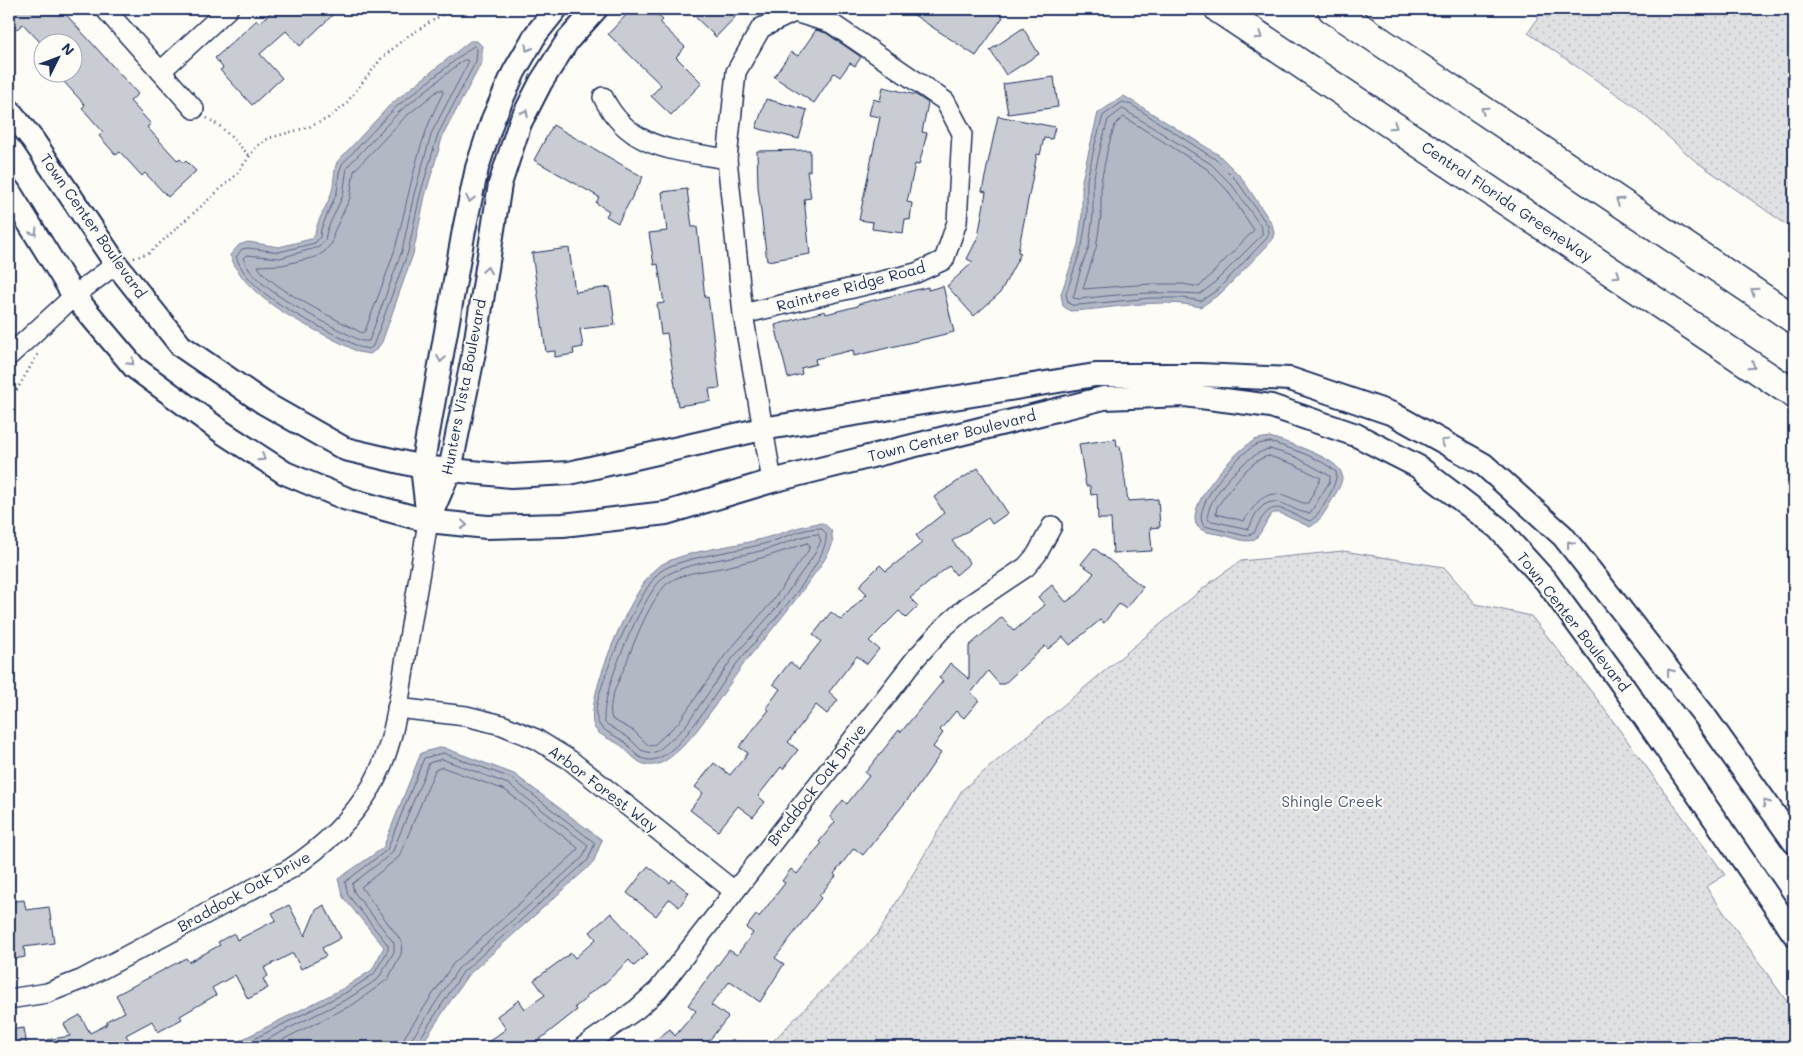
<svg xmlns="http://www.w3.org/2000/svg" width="1803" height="1056" font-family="Mali,sans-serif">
	<defs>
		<pattern id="park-dots" width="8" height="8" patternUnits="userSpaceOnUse" patternTransform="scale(1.25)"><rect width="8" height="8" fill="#e0e1e3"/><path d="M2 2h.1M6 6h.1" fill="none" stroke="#c0c1c5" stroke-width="1.8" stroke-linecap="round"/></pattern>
	</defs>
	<rect width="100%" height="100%" fill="#fdfcf7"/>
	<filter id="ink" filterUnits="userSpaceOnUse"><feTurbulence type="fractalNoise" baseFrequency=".02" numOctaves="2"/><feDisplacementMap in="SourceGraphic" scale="10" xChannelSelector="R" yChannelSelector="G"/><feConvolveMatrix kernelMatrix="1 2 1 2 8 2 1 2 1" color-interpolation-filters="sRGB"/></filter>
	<g filter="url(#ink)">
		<g fill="url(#park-dots)" stroke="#7e88a0">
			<path d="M1544,9h250v221l-100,-70 -60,-54 -106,-73z"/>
			<path d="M1343,551l101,16 32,37 55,12 63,79 131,180 -19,12 88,125v35h-1027l111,-113 84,-144 249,-208 30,-21z"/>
		</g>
		<g fill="#b3b8c5" stroke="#76819c">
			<path d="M470,41h7l5,5v16l-39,73 -18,61 -12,58 -31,88 -5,7 -7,5 -12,-2c-44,-24 -110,-48 -128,-97l9,-10 9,-3 31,5 32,-8 4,-4c1,-14 12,-28 16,-41 4,-11 2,-22 6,-32l54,-58z"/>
			<path d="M1124,96l95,59 22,22 31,47 2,9 -2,8 -51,52 -20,14c-44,-10 -87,2 -131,4l-7,-5 -2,-12 17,-49 4,-30v-35l16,-67z"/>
			<path d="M1270,437c15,5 70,21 72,38 1,9 -6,17 -10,25 -6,10 -11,21 -22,27l-30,-14h-7c-8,7 -12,24 -20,27 -8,3 -21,-3 -30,-5 -8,-2 -23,-2 -27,-11 -9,-22 41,-75 59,-84 5,-2 11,-2 15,-3z"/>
			<path d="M823,523l8,7c1,5 2,10 1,15 -5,13 -14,24 -22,35 -18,25 -36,48 -56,71 -26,30 -58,93 -91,111 -17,9 -28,-2 -39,-14 -8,-8 -24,-10 -30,-21 -11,-27 41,-146 65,-161 26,-16 75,-19 106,-28 20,-5 37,-14 58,-15z"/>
			<path d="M442,747l72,27 88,66 -9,23 -126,113 -47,71h-193l117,-59 28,-18 12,-23 -41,-50 -5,-18 45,-31 38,-95z"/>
		</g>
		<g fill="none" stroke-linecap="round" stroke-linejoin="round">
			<g stroke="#586687" stroke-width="1">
				<path d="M474,46l3,3 -1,12 -38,73 -18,61 -12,57 -35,94 -4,3 -10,-2c-38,-21 -107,-47 -123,-90l6,-8 6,-1 31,4 36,-9 5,-6 1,-8 16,-37 2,-19 3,-9 53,-56z"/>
				<path d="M464,60h3l1,3 -36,69 -18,62 -12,57 -33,90h-8c-30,-16 -108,-50 -118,-83l3,-3 34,3 39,-11 6,-7 2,-10 16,-35 4,-28 52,-55z"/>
				<path d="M439,90h3l1,3c-27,50 -33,101 -48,156 -9,28 -20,55 -30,82l-3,2c-22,-12 -96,-47 -104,-67l24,-1 34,-8 8,-5 8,-9 2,-11 16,-34 4,-27 50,-53z"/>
				<path d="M1123,102l9,3 83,54 22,22 31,45 1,7 -2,5 -50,52 -16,11 -18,-3h-33l-71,7h-8l-3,-3 -2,-8 16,-48 5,-31v-35l8,-36 8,-28z"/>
				<path d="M1123,109l88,55 21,21 30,43v7l-50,50 -12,9c-41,-3 -80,0 -121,5l-6,-1 8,-30 8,-21 4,-32v-34l8,-36 7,-25z"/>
				<path d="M1124,117l83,52 20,21 27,40 -55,57 -16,-3h-33l-67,5 13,-41 5,-32v-34l7,-35 7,-22z"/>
				<path d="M1270,442c22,7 49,15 66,30 3,10 -17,45 -26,49 -32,-13 -39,-25 -56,12l-8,3 -42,-10c-15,-19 36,-75 54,-82 4,-1 8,-1 12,-2z"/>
				<path d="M1270,449l26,8 34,19v5l-20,32c-19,1 -34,-25 -53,-1 -4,5 -5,12 -9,17l-40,-9c-5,-20 42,-70 62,-71z"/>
				<path d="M1269,456l24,8 28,14 -13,25c-7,1 -13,-4 -19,-6 -24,-10 -34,7 -45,24l-28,-7 1,-7c11,-15 33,-49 52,-51z"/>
				<path d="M821,528l5,5c5,29 -68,104 -88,129 -18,22 -57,95 -86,98 -5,0 -10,-1 -14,-4 -6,-4 -8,-10 -13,-14 -9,-6 -18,-9 -25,-16 -2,-3 -3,-8 -4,-11 -2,-25 45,-129 65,-144 20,-14 79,-20 106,-28 18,-5 34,-15 54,-15z"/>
				<path d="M818,534l3,7 -7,14 -37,52 -45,52 -48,69 -26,23 -7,2 -10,-3 -12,-12 -24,-15c-8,-24 39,-131 59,-146 19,-15 80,-20 107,-29 16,-5 30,-13 47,-14z"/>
				<path d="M807,543l3,2 -2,6 -37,52 -45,51 -48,69 -24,22 -5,1 -15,-15 -22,-12c-6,-17 8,-40 14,-55 7,-20 26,-68 42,-81 16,-12 43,-12 62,-17 27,-6 52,-14 77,-23z"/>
				<path d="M238,1047l109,-55 27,-18 14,-24v-5l-40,-50 -3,-13 42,-32 37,-92 19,-5 68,25 84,65 -7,17 -125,112 -46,71 -1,4"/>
				<path d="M252,1047l97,-49 29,-19 16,-27v-9l-40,-51 -2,-8 40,-31 37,-90 13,-4 66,25 80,61 -5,12 -125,112 -47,71 -1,7"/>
				<path d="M268,1047l86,-43 34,-25 13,-25 1,-12 -41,-55 38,-30 36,-87 7,-3 63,23 73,58 -2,4 -123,112 -48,72 -3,11"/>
			</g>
		</g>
		<g fill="#c9ccd3" stroke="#1b2f5e">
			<path d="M9,9h52l77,85 -8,7 21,23 -4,3 31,34 2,-2 4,4 2,-2 10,10 -28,26 -23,-24 -3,3 -22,-24 -4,3 -17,-19 4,-4 -21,-24 3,-3 -30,-33h17v-30h-32l-17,-18 -6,5 -8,-9z"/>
			<path d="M275,9h64l-39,37 -14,-15 -26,23 22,24 -30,27 -32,-35 3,-2 -8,-10 42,-38 2,3z"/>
			<path d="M632,9h19l12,11 -3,3 25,24 -9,10 26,26 -31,32 -20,-19 10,-11 -53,-51z"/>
			<path d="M687,9h43l7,6 -21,22z"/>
			<path d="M905,9h87l11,8 -27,39z"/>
			<path d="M1023,28l16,26 -33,21 -16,-25z"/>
			<path d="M816,30l10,3 35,24 -6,9 -5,-3 -10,14 -6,-4 -20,30 -40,-26 17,-25 7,4z"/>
			<path d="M1054,77l4,30 -50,7 -5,-30z"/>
			<path d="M883,87l33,8 12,8 -6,29 5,1 -8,32 -4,-1 -8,38 5,1 -2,17 -5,-1 -2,14 -31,-4 1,-7 -14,-2 21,-103 -11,-2 4,-16 7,2z"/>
			<path d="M766,99l41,11 -8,29 -43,-11z"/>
			<path d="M998,116l57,11 -3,12 -8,-1 -4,17 -3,-1 -19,98 3,1 -21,40 -26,23 -27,-30 26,-24 -6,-3 11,-22 8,-45 -4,-1z"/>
			<path d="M553,125l90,52 -25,46 -12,-7 3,-5 -13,-8 3,-6 -65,-37z"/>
			<path d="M810,150v21h-3l4,27 -7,1 6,55 -43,7 -9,-74 -1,-36z"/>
			<path d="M687,189l5,38h5l8,71 3,-1 12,91 -11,1 2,12 -33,5 -11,-73 -6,1 -4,-30 7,-1 -6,-39 -4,1 -5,-32 18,-2 -5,-39z"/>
			<path d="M569,248l6,44 35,-5 5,38 -35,4 3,18 -10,2 1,5 -19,3v-6l-9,1 -14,-99z"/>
			<path d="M943,286l11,46 -100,24 -1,-6 -38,9 1,5 -15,4 1,6 -14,4 -13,-53 50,-14 1,3 32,-8v-2l70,-17v3z"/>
			<path d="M1116,439l1,7h3l8,55 30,-2 2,28 -10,1 2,23 -39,2 -2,-34h-13l-1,-25 -6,1 -1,-9h-4l-7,-42z"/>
			<path d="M978,468l30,45 -16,11 -4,-6 -36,23 18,22 -14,12 -7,-9 -39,32 8,8 -12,12 -7,-7 -30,30 10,8 -12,15 -10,-8 -28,36 9,8 -11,14 -11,-9 -28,37 10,8 -15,19 -2,-2 -23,29 7,6 -12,15 -15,-11 -20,25 -28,-21 13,-17 -8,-6 19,-24 16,12 18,-22 -9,-6 30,-37 -3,-2 14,-19 -7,-5 17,-22 9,7 22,-28 -8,-6 18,-23 10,8 26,-26 -8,-8 21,-21 6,6 36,-28 -6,-8 28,-22 -10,-16z"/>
			<path d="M1094,548l49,39 -17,22 -7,-5 -15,19 -4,-3 -30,25 -7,-8 -15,12 -3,-3 -41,38h-5l-11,-13 -17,22 8,7 -15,18 -8,-7 -16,19 3,3 -10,14 8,6 -25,36 -53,66 -9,-7 -20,26 2,2 -17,20 2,2 -46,60 9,6 -24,38 -30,-21 -19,24 17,12 -24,30h-58l24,-18 5,7 21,-25 -8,-6 41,-55 8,5 16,-22 -7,-5 10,-13 3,2 26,-34 -3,-2 9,-12 6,5 24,-30 -2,-2 16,-20 -5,-5 13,-17 4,4 22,-28 -4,-3 34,-43 2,2 42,-51 -4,-3 11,-15 19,16v-33l33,-29 12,14 31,-26 -7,-8 14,-12 14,17 12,-8 16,-21 -13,-9z"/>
			<path d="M648,866l22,17 2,-4 17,14 -10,14 -10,-8 -13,17 -29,-23z"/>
			<path d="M24,900l2,10 23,-3 5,36 -30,4 1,10 -16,3v-58z"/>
			<path d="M289,905l16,31 11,-26 8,-5 17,33 -19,10 4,8 -25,13 -8,-16 -29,15 4,8 -5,3 5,9 -20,11 -13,-24 -23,13 4,7 -36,21 2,3 -24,13 -6,-11 -26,14 7,12h-85l-1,-7 23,-4 -6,-12 16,-9 10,18 16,-8 2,-5 17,-8 -9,-17 70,-37 3,4 31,-17 -2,-3 16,-9 3,7 39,-20 -4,-7z"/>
			<path d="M611,913l37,41 -14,12 -5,-6 -24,23 -19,13 1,2 -12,9 2,3 -38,30 5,7h-63l25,-18 -9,-13 22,-16 6,9 20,-14 -11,-15 37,-27 4,5 21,-19 -6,-7z"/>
			<path d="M24,1028l3,19h-18v-17z"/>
		</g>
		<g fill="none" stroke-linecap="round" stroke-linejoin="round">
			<defs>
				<g id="minor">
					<path d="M105,9l89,100"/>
					<path d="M161,71l67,-62"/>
					<path d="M603,97c26,53 72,53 124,62"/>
					<path d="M743,314l173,-41 28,-13 13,-38 5,-89 -17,-32 -114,-78 -37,-11 -33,16 -25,44 -9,87 16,155 29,167"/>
					<path d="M9,356l65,-60 42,-32"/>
					<path d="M397,708l69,8 36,9 34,14 34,21 164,131"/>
					<path d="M9,999l38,-6 36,-14 207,-110c33,-22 61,-48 82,-83 22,-39 27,-86 34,-129 7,-45 15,-90 22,-136"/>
					<path d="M583,1047l54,-38 21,-19 258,-332 27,-30 25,-22 58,-39 11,-13 15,-28"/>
				</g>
				<g id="tertiary">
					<path d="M9,110l24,30 83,124 65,82 83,57 81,46 77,18 89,9 58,-3 193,-44 333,-54h105l90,4 103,35 90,50 80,72 141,179 90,127"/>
					<path d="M9,191l65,105 60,71 88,65 63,41 62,26 81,22 59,6 76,-2 103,-12 106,-32 332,-83 81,-3 86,11 85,29 61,31 81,62 48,53 72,98 176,255"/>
					<path d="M428,519l-6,-52 42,-237 13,-62 16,-49 21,-47 22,-38 20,-25"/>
					<path d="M428,521l22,-51 24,-118 26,-168 20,-61 21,-41 27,-42 28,-31"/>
				</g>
				<g id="motorway">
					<path d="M1219,9l575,385"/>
					<path d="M1332,9l462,310"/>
				</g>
			</defs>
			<use href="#minor" stroke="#1b2f5e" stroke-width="22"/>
			<use href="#tertiary" stroke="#1b2f5e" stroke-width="26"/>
			<use href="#motorway" stroke="#1b2f5e" stroke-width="31"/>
			<g stroke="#1b2f5e" stroke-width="2.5" stroke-dasharray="1 4" stroke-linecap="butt">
				<path d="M207,118l14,9 28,28"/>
				<path d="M134,258l15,-5 87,-78 21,-29 12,-8 40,-11 18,-8 17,-13 37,-47 24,-21 46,-29"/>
				<path d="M9,403l30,-51"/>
			</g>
			<use href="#minor" stroke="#fdfcf7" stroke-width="19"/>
			<use href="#tertiary" stroke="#fdfcf7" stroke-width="22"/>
			<use href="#motorway" stroke="#fdfcf7" stroke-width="28"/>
		</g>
		<defs><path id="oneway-chevron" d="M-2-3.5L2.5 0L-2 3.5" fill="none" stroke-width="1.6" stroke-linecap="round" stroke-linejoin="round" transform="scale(1.25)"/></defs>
		<g stroke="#8c96aa">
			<use href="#oneway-chevron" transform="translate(1259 36) rotate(34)"/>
			<use href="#oneway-chevron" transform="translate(528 48) rotate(120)"/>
			<use href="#oneway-chevron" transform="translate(1484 110) rotate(-146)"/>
			<use href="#oneway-chevron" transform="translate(525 113) rotate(-63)"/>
			<use href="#oneway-chevron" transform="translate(1394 126) rotate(34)"/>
			<use href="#oneway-chevron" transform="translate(470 199) rotate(102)"/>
			<use href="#oneway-chevron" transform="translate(1619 201) rotate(-146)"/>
			<use href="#oneway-chevron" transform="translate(34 232) rotate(58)"/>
			<use href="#oneway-chevron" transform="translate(487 270) rotate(-81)"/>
			<use href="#oneway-chevron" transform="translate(1617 275) rotate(34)"/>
			<use href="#oneway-chevron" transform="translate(1754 291) rotate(-146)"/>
			<use href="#oneway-chevron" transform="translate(441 359) rotate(100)"/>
			<use href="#oneway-chevron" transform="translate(131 362) rotate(47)"/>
			<use href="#oneway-chevron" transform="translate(1752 366) rotate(34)"/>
			<use href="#oneway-chevron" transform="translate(1444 442) rotate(-151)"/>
			<use href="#oneway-chevron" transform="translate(262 458) rotate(33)"/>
			<use href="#oneway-chevron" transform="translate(464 525) rotate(6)"/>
			<use href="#oneway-chevron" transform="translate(1570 544) rotate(-128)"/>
			<use href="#oneway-chevron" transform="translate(1670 672) rotate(-128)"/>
			<use href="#oneway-chevron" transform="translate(1766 803) rotate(-125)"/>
		</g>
	</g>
	<g text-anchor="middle" stroke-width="4" stroke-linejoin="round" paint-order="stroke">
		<g font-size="15" fill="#1b2f5e" stroke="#fdfcf7">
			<text transform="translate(1507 202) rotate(34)" y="5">Central Florida GreeneWay</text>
			<text transform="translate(93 226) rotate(55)" y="5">Town Center Boulevard</text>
			<text transform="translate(851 287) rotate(-15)" y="5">Raintree Ridge Road</text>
			<text transform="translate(464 387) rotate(-79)" y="5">Hunters Vista Boulevard</text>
			<text transform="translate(952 436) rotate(-14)" y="5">Town Center Boulevard</text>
			<text transform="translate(1573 622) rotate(52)" y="5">Town Center Boulevard</text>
			<text transform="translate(817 785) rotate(-52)" y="5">Braddock Oak Drive</text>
			<text transform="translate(603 789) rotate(37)" y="5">Arbor Forest Way</text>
			<text transform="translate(244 892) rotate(-29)" y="5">Braddock Oak Drive</text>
		</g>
		<g font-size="15" fill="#4c5c7f" stroke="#fdfcf7">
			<text x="1332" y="807">Shingle Creek</text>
		</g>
	</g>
	<rect width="1803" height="1056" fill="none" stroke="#fdfcf7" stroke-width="30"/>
	<rect x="15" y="15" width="1773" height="1026" fill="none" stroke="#1b2f5e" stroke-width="2" filter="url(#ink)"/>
	<g transform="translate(58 58) rotate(48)"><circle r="24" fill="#fdfcf7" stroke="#a3aaba"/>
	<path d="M0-4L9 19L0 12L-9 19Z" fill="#1b2f5e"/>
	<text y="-8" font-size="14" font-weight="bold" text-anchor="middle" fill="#1b2f5e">N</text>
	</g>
</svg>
